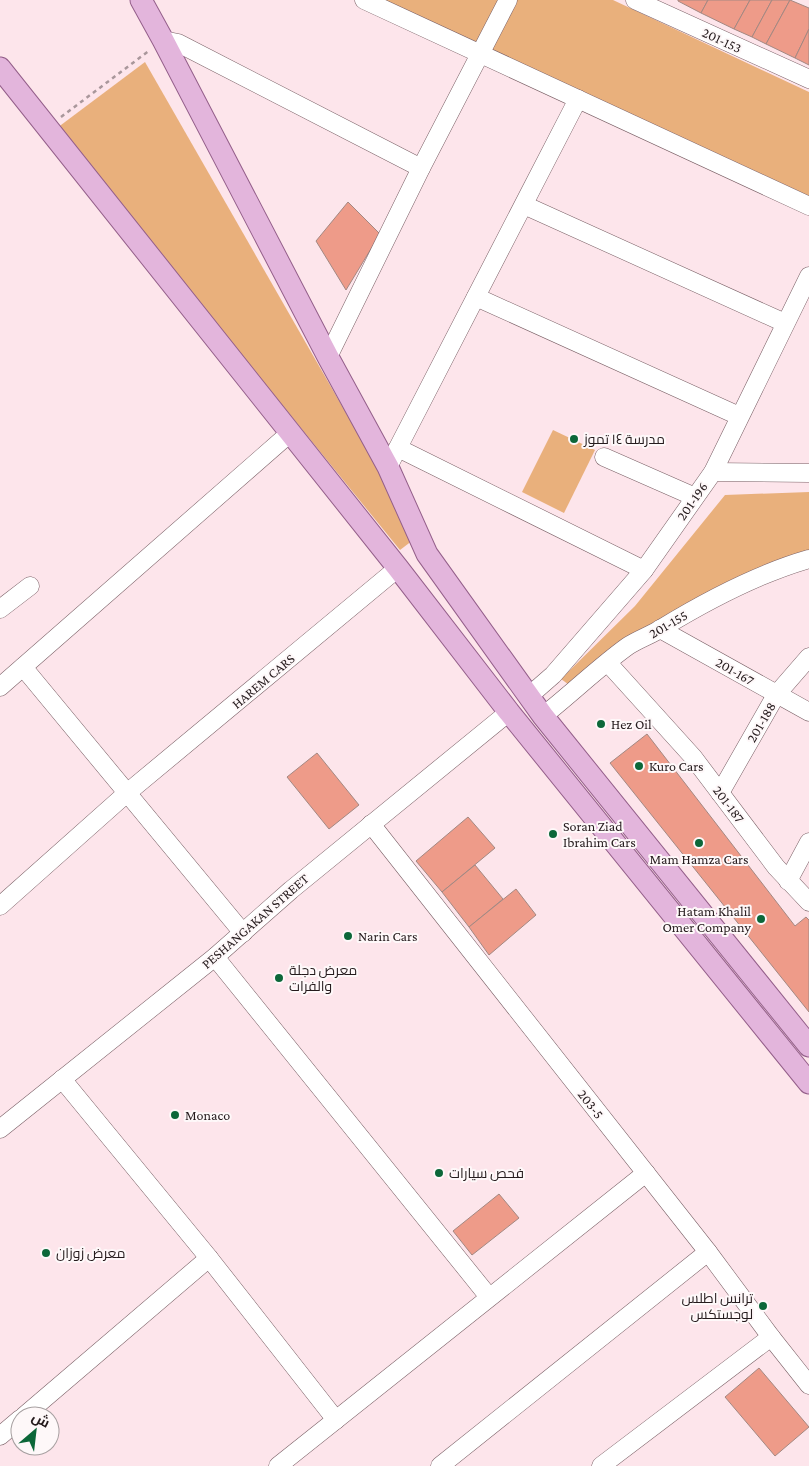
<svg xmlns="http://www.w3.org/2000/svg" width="809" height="1466" font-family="'Crimson Pro',Cairo,serif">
	<rect width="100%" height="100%" fill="#fde5eb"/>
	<g fill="#e9b07c">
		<path d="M384,0h229l196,92v104z"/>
		<path d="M145,62l272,475 -17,13 -343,-422z"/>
		<path d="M553,430l42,20 -31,63 -42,-21z"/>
		<path d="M809,492v58l-85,35 -152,102 -11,-8 74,-73 90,-111z"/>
	</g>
	<g fill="#ee9b89" stroke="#a38882">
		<path d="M678,0h30l-7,13 -23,-12z"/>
		<path d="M708,0h42l-16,29 -33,-16z"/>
		<path d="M750,0h22l-20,37 -18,-8z"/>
		<path d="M772,0h18l-24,44 -14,-7z"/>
		<path d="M790,0l19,8v21l-14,29 -29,-14z"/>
		<path d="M809,29v36l-14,-7z"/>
		<path d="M348,202l32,32 -34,56 -30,-49z"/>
		<path d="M647,734l148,192 11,-9 3,3v92l-199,-249z"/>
		<path d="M317,753l42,52 -30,24 -42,-52z"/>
		<path d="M468,817l27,31 -53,44 -26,-31z"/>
		<path d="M475,865l28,34 -34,28 -27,-35z"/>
		<path d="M516,889l20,26 -47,40 -20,-28z"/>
		<path d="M499,1194l20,24 -47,37 -19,-24z"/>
		<path d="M759,1368l50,59 -34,29 -50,-59z"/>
	</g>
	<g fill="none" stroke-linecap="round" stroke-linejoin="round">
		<defs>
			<g id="minor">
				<path d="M364,0l445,206"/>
				<path d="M635,0l174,79"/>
				<path d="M163,40l15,3 243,125"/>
				<path d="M524,205l261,118"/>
				<path d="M476,297l263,119"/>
				<path d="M328,357l93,-189 87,-168"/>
				<path d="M398,448l246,122"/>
				<path d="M604,457l91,40"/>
				<path d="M388,467l190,-368"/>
				<path d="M713,472l96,1"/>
				<path d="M0,609l30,-23"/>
				<path d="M660,629l149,83"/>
				<path d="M608,663l85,94 83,110 33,35"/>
				<path d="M23,667l220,266"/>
				<path d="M0,687l290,-254"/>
				<path d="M529,696l24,-21 91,-105 69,-98 96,-196"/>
				<path d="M543,716c28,-22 57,-50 85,-70 11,-7 23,-11 34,-18 46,-28 95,-54 147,-69"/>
				<path d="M720,793l56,-98 33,-38"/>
				<path d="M371,824l337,428 63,85 38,48"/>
				<path d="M788,881l21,-39"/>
				<path d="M0,906l127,-113 271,-225"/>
				<path d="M215,957l274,340"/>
				<path d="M62,1079l147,179 127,162"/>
				<path d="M0,1129l215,-172 76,-67 218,-178"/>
				<path d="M24,1416l185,-158"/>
				<path d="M0,1436l20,-17"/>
				<path d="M278,1466l368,-293"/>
				<path d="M440,1466l268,-214"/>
				<path d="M601,1466l170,-129"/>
			</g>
			<g id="major">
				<path d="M141,0l22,40 165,317 60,110 39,87 116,162 266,330"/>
				<path d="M0,68l398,500 111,144 300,371"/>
			</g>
		</defs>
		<use href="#minor" stroke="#795f65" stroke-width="19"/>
		<use href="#major" stroke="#945f8a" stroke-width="23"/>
		<path stroke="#a9979b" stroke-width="2.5" stroke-dasharray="4 4" stroke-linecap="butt" d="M61,117l89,-67"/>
		<use href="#minor" stroke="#fff" stroke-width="18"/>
		<use href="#major" stroke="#e3b5dc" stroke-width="21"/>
	</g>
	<g fill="#0c6739" stroke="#fef8f9" stroke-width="2">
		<circle cx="574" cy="439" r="5"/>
		<circle cx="601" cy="724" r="5"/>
		<circle cx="639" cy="766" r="5"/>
		<circle cx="553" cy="834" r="5"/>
		<circle cx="699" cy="843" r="5"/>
		<circle cx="761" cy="919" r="5"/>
		<circle cx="348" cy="936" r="5"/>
		<circle cx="279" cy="978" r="5"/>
		<circle cx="175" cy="1115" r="5"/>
		<circle cx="439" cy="1173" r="5"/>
		<circle cx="46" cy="1253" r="5"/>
		<circle cx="763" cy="1306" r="5"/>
	</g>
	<g text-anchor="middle" stroke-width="4" stroke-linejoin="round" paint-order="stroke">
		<g font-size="14" fill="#251b1d" stroke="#fef8f9">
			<text transform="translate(722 40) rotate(25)" y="5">201-153</text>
			<text transform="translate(692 501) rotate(-55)" y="5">201-196</text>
			<text transform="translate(668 624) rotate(-30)" y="5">201-155</text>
			<text transform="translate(735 671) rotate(30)" y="5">201-167</text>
			<text transform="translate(263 681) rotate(-40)" y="5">HAREM CARS</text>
			<text transform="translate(761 722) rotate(-60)" y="5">201-188</text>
			<text transform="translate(729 804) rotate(53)" y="5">201-187</text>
			<text transform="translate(255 921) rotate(-41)" y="5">PESHANGAKAN STREET</text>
			<text transform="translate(591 1104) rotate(52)" y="5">203-5</text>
		</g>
		<g font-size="14" fill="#251b1d" stroke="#fef8f9" text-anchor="start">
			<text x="584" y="444">مدرسة ١٤ تموز</text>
			<text x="611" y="729">Hez Oil</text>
			<text x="649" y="771">Kuro Cars</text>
			<text x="563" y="831">Soran Ziad<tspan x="563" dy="16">Ibrahim Cars</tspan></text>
			<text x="699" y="864" text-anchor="middle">Mam Hamza Cars</text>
			<text x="751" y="916" text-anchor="end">Hatam Khalil<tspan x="751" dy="16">Omer Company</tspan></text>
			<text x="358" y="941">Narin Cars</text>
			<text x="289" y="975">معرض دجلة<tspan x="289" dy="16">والفرات</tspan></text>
			<text x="185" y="1120">Monaco</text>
			<text x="449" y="1178">فحص سيارات</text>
			<text x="56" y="1258">معرض زوزان</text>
			<text x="753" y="1303" text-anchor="end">ترانس اطلس<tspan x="753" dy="16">لوجستكس</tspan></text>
		</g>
	</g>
	<g transform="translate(35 1431) rotate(28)"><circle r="24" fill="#fef8f9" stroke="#a7a0a1"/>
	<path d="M0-4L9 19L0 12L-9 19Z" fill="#0c6739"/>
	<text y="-8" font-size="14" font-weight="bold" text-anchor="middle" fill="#251b1d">ش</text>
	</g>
</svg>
